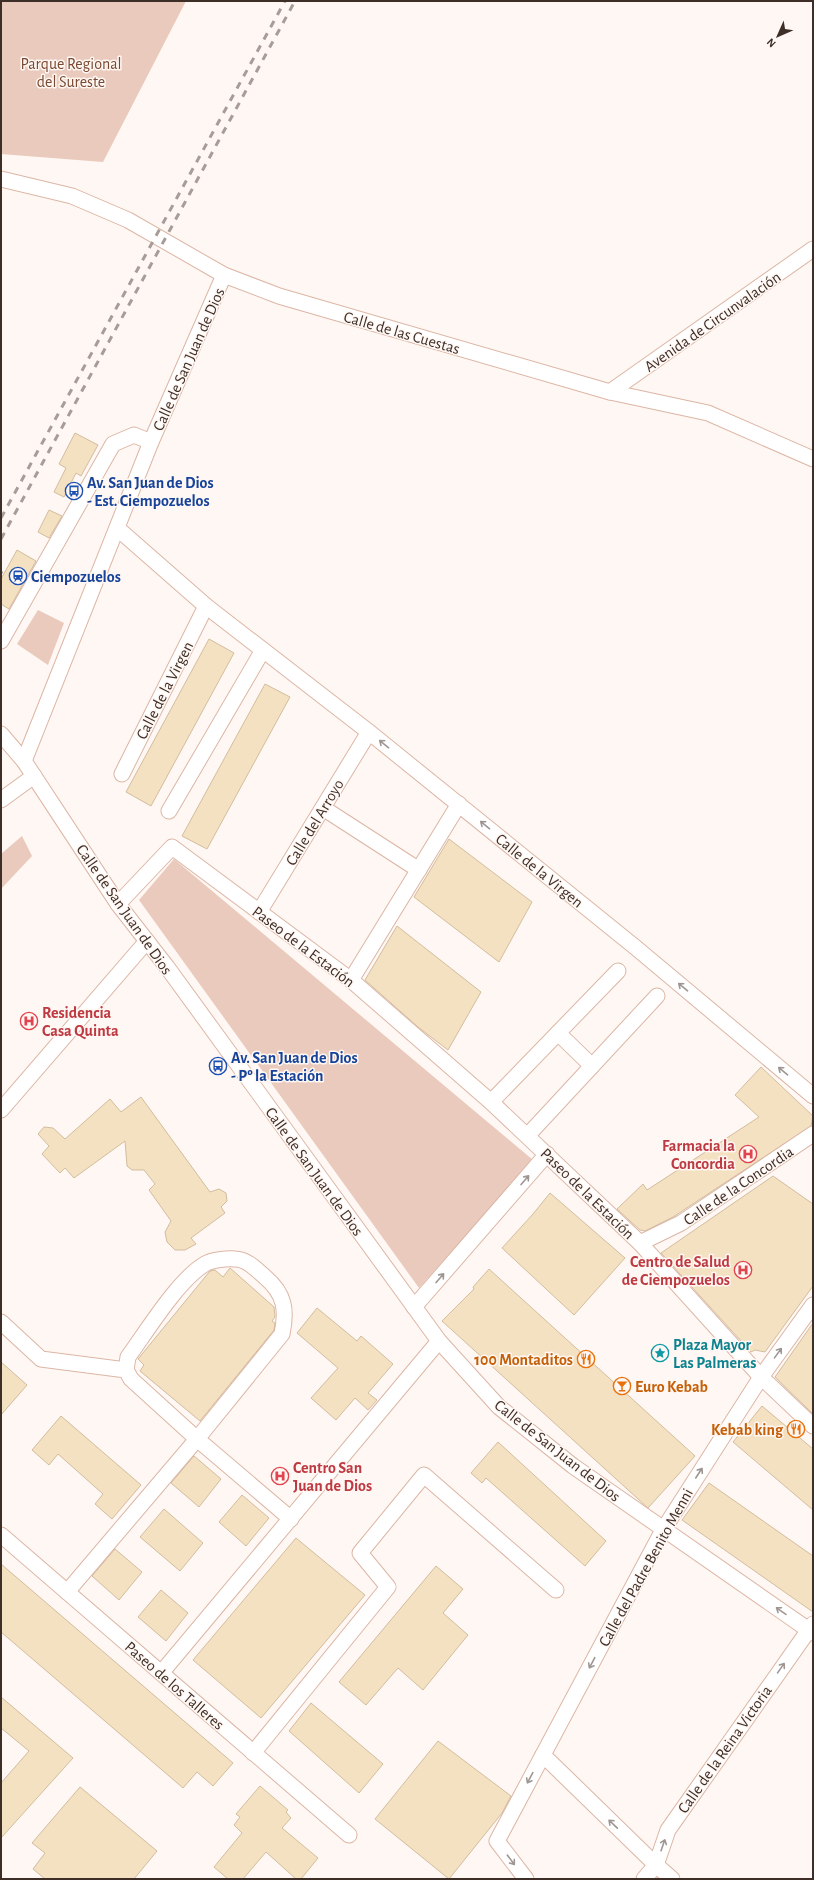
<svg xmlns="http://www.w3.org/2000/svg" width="814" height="1880" font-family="'Alegreya Sans',sans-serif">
	<rect width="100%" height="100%" fill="#fff7f3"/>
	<g fill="#e9cabc">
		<path d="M1,1h185l-83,161 -102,-8z"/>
		<path d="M38,610l26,13 -16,42 -31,-21z"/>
		<path d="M22,836l10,20 -31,33v-35z"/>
		<path d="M174,859l359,301 -114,128 -280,-388z"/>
	</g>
	<g fill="#f4e1c2" stroke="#d2bd9d">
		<path d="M75,433l23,12 -17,31 -5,-3 -12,24 -10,-5 12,-24 -7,-4z"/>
		<path d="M49,510l13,6 -13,22 -11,-6z"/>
		<path d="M17,550l19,11 -27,48 -8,-5v-25z"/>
		<path d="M209,639l25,14 -83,153 -25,-14z"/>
		<path d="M265,684l25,13 -83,152 -25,-13z"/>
		<path d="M449,839l83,63 -33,60 -85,-65z"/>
		<path d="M397,926l84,66 -33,58 -30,-23 -53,-47z"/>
		<path d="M761,1067l52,49 -2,10 -138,91 -28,14 -5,-1 -23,-21 26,-25 4,6 112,-73 -24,-22z"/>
		<path d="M141,1097l69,95 9,-3 7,4 1,8 -6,6 4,6 -34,25 5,6 -11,6h-10l-8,-8 -2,-10 6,-11 -22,-31 6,-6 -11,-14h-12l-5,-4 -2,-25 -51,37 -9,-10 -5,5 -18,-19 7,-8 -11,-12 6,-7 9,1 12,11 45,-40 11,13z"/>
		<path d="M773,1176l40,28v82l-48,66 -10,-2 -4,2 -90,-99z"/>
		<path d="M550,1193l75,65 -51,57 -72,-67 31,-34z"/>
		<path d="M230,1268l44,39 1,10 -3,4 3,2 -1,7 -74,91 -60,-50 4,-6 -6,-6 72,-88 5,-1 8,7z"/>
		<path d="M489,1269l206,187 -47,52 -206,-187 32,-32 -1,-2z"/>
		<path d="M317,1308l40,33 4,-5 32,28 -25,29 9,7 -9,10 -13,-12 -19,22 -25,-22 27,-30 -41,-35z"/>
		<path d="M813,1323v91l-38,-37z"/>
		<path d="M1,1362l26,23 -26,30z"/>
		<path d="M762,1406l51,43v61l-80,-68z"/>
		<path d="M61,1416l80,69 -29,34 -17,-15 8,-10 -45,-40 -9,11 -17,-15z"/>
		<path d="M498,1442l108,99 -21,25 -99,-88 -4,5 -11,-10z"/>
		<path d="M194,1456l27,23 -22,28 -28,-24z"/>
		<path d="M709,1483l104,73v56l-131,-92z"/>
		<path d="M242,1495l27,23 -23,28 -27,-24z"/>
		<path d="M164,1509l39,34 -23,28 -40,-34z"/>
		<path d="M296,1538l69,57 -104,123 -68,-58z"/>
		<path d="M115,1549l27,23 -23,28 -27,-24z"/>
		<path d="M1,1564l232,199 -20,23 -16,-14 -14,16 -182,-156z"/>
		<path d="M436,1566l27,23 -20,24 25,22 -45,55 -25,-22 -32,37 -27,-23z"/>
		<path d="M161,1590l27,23 -22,28 -28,-24z"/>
		<path d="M1,1697l72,61 -72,80v-55l28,-32 -28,-23z"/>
		<path d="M311,1703l72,61 -24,29 -70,-62z"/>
		<path d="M438,1741l73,55 -9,17 -53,66 -74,-60z"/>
		<path d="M260,1786l28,24 -2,2 5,6 -9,10 36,30 -17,21h-5l-30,-27 -23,27h-15l-14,-12 28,-34 -8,-8 6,-8 -4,-3z"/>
		<path d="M80,1787l77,64 -23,28h-89l-12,-10 12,-16 -13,-10z"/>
	</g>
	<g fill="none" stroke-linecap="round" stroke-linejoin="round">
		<defs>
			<g id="minor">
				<path d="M1,179l71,17 56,24 96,55 55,21 331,96 98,21 105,46"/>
				<path d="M610,392l203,-143"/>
				<path d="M117,528l89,78 163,126 266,215 178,149"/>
				<path d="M1,641l112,-197 21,-9 17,7"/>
				<path d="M1,734l23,27 94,143 49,63 272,374 60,66 74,59 240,167"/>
				<path d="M24,761l127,-319 73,-167"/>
				<path d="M122,774l84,-168"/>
				<path d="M1,800l33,-24"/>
				<path d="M323,808l96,62"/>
				<path d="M169,811l94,-161"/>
				<path d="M118,904l54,-57 179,133 140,122 149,141 121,134 52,49"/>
				<path d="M259,912l110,-180"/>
				<path d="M351,980l108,-176"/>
				<path d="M558,1033l34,33"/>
				<path d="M491,1102l127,-131"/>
				<path d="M1,1110l146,-169"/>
				<path d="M528,1135l129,-139"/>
				<path d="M640,1243l41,-20 132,-89"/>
				<path d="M414,1307l133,-153"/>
				<path d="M1,1322l40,37 85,11"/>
				<path d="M1,1535l348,300"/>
				<path d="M67,1592l130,-153 85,-105c5,-24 3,-40 -17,-57 -8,-7 -18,-18 -30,-18 -7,-1 -24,1 -30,5 -27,16 -58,67 -77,93l-2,13 5,9 66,60 94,80"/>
				<path d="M162,1672l277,-331"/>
				<path d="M253,1753l135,-166 -28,-34 64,-78 132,115"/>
				<path d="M543,1755l113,110 16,14"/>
				<path d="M526,1879l-29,-38 166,-311 98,-153 52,-72"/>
				<path d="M644,1879l12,-14 12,-35 145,-206"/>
			</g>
		</defs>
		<use href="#minor" stroke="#dcb6a5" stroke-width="17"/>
		<path stroke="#aba09b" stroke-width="2.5" stroke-dasharray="2 3" stroke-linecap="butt" d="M1,572l3,2"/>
		<use href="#minor" stroke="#fff" stroke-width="15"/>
		<g stroke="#a79c97" stroke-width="3" stroke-dasharray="7 7" stroke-linecap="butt">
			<path d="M1,518l284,-517"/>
			<path d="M1,539l294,-538"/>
		</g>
	</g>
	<defs><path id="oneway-shaft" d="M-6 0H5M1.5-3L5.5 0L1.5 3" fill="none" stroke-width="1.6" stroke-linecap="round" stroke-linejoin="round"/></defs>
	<g stroke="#9e9693">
		<use href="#oneway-shaft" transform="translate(384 744) rotate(-141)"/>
		<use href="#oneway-shaft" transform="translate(485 825) rotate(-141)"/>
		<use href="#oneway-shaft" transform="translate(683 987) rotate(-140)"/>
		<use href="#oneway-shaft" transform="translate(783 1071) rotate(-140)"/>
		<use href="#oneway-shaft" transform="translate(525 1180) rotate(-49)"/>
		<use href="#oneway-shaft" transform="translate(440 1278) rotate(-49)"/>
		<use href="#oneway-shaft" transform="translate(778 1353) rotate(-54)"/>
		<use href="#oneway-shaft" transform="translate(699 1473) rotate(-57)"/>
		<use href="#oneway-shaft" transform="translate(781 1611) rotate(-145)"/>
		<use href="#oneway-shaft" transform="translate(592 1663) rotate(118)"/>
		<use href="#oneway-shaft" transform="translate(781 1668) rotate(-55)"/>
		<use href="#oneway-shaft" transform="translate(530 1778) rotate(118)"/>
		<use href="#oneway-shaft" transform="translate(613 1824) rotate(-136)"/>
		<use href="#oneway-shaft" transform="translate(663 1845) rotate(-71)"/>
		<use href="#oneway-shaft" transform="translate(511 1860) rotate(53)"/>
	</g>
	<defs>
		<symbol id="bus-ring" viewBox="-11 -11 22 22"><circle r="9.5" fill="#fff7f3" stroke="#1a4fb4" stroke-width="1.5"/><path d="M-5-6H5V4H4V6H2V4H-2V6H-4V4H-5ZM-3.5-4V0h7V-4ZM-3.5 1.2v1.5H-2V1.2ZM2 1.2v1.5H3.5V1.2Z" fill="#1a4fb4"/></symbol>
		<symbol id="station-ring" viewBox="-11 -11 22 22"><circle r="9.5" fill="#fff7f3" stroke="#1a4fb4" stroke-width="1.5"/><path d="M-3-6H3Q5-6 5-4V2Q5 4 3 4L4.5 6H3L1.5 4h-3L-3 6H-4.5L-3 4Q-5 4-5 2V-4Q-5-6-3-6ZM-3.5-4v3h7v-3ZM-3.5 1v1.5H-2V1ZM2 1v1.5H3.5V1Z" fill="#1a4fb4"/></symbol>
		<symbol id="hospital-ring" viewBox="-11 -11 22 22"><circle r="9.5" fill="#fff7f3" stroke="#e0444e" stroke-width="1.5"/><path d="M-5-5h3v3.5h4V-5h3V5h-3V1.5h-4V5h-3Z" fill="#e0444e"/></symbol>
		<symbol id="sight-ring" viewBox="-11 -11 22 22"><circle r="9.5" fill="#fff7f3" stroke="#0f9aa8" stroke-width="1.5"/><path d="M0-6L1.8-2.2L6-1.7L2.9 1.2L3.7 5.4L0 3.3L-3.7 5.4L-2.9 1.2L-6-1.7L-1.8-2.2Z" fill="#0f9aa8"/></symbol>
		<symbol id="restaurant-ring" viewBox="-11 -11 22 22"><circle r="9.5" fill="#fff7f3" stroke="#e8710a" stroke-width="1.5"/><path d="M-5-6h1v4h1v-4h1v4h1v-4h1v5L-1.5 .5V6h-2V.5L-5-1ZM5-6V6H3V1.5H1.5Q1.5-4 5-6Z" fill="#e8710a"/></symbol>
		<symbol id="bar-ring" viewBox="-11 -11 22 22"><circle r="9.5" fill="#fff7f3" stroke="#e8710a" stroke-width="1.5"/><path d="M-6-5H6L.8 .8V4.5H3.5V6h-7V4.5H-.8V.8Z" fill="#e8710a"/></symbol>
	</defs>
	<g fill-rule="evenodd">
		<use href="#bus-ring" x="64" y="481" width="20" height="20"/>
		<use href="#station-ring" x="8" y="566" width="20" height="20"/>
		<use href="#hospital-ring" x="19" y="1011" width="20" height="20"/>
		<use href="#bus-ring" x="208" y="1056" width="20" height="20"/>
		<use href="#hospital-ring" x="738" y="1144" width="20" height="20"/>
		<use href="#hospital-ring" x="733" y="1260" width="20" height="20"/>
		<use href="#sight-ring" x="650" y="1343" width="20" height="20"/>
		<use href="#restaurant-ring" x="576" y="1349" width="20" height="20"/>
		<use href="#bar-ring" x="612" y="1376" width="20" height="20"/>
		<use href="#restaurant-ring" x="786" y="1419" width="20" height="20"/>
		<use href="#hospital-ring" x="270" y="1466" width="20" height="20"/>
	</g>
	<g text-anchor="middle" stroke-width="3" stroke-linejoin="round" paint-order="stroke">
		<g font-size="16" fill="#7a4931" stroke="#fff7f3">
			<text x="71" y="69">Parque Regional<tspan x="71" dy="18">del Sureste</tspan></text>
		</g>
		<g font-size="16" fill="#3d2e27" stroke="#fff7f3">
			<text transform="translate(712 321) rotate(-35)" y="6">Avenida de Circunvalación</text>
			<text transform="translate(402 332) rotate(16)" y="6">Calle de las Cuestas</text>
			<text transform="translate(188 359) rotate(-66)" y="6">Calle de San Juan de Dios</text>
			<text transform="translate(164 690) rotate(-63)" y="6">Calle de la Virgen</text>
			<text transform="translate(314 822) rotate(-59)" y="6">Calle del Arroyo</text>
			<text transform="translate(540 870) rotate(39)" y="6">Calle de la Virgen</text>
			<text transform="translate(125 909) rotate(55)" y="6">Calle de San Juan de Dios</text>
			<text transform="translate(304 946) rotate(37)" y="6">Paseo de la Estación</text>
			<text transform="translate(315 1171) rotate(54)" y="6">Calle de San Juan de Dios</text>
			<text transform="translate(738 1185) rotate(-34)" y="6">Calle de la Concordia</text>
			<text transform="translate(588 1193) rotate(44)" y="6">Paseo de la Estación</text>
			<text transform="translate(558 1450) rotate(38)" y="6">Calle de San Juan de Dios</text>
			<text transform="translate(645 1567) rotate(-61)" y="6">Calle del Padre Benito Menni</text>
			<text transform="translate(175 1685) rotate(41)" y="6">Paseo de los Talleres</text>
			<text transform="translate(724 1749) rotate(-55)" y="6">Calle de la Reina Victoria</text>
		</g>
		<g font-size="16" font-weight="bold" fill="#164399" stroke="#fff7f3" text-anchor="start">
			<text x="87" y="488">Av. San Juan de Dios<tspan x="87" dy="18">- Est. Ciempozuelos</tspan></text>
			<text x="31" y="582">Ciempozuelos</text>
			<text x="231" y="1063">Av. San Juan de Dios<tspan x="231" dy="18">- Pº la Estación</tspan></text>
		</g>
		<g font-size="16" font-weight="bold" fill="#be3a42" stroke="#fff7f3" text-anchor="start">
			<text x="42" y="1018">Residencia<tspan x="42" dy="18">Casa Quinta</tspan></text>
			<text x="735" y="1151" text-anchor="end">Farmacia la<tspan x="735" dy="18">Concordia</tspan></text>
			<text x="730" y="1267" text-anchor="end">Centro de Salud<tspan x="730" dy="18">de Ciempozuelos</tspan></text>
			<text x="293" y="1473">Centro San<tspan x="293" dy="18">Juan de Dios</tspan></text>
		</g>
		<g font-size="16" font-weight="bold" fill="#0d838f" stroke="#fff7f3" text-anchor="start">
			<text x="673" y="1350">Plaza Mayor<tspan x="673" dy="18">Las Palmeras</tspan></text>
		</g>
		<g font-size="16" font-weight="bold" fill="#c56008" stroke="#fff7f3" text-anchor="end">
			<text x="573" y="1365">100 Montaditos</text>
			<text x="635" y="1392" text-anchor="start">Euro Kebab</text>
			<text x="783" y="1435">Kebab king</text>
		</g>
	</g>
	<rect width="814" height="1880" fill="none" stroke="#3d2e27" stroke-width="4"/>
	<g transform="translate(778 36) rotate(225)" stroke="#fff7f3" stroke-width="3" paint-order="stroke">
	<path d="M0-3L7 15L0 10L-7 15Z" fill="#3d2e27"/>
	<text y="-6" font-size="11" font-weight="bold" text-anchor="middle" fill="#3d2e27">N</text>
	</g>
</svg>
